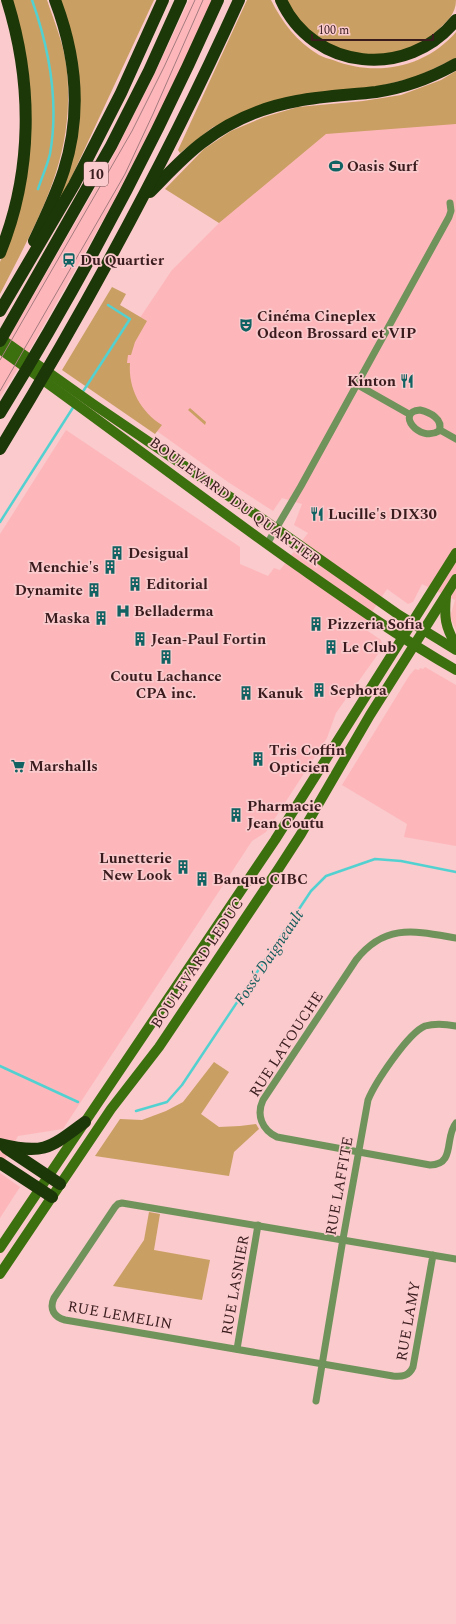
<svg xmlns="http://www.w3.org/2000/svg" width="456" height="1624" font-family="Spectral,serif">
	<rect width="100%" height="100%" fill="#facacc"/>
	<g fill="#fdb7bb">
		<path d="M189,0h23l-43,94 -59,114 -78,138 -32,51v-44l109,-189 44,-87z"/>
		<path d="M456,90v540l-6,-13 5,-17 -33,-16 -9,18 -5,2 -21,-15 -25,38 19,13 2,7 -47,66 -9,25 -61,94 -14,9 -189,288 -45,7 -18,32v-634l66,-104 174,117v17l28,12 6,-8 6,2 28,-37 -14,-8 8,-21 -20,-6 -9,13 -45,-29 -134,-96 78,-116 148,-148z"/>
		<path d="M425,667l31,18v161l-52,-9 3,-13 -65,-39 67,-109 6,-7 4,1 1,-2 3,1z"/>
		<path d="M0,1173l20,14 -20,31z"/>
	</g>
	<g fill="#ca9f63">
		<path d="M8,0h39c7,21 16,42 19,64 2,12 2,25 2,37 -1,72 -36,130 -68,193v-32l10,-25 18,-98z"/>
		<path d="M61,0h93l-95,204 4,-19 13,-44z"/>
		<path d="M247,0h24c11,22 26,42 48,55 4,2 10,4 14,5 43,17 92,8 123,-28v26l-40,19 -40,10 -38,4 -125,36 -33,26 -2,-3z"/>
		<path d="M286,0h170c0,14 -9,21 -18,30 -24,23 -56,29 -88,22 -4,-2 -10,-2 -14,-4 -22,-10 -39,-27 -50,-48z"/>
		<path d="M456,71v53l-130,10 -107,89 -54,-34 39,-40 27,-18 33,-14 34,-10 65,-6 38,-6 40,-15z"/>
		<path d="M112,287l14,7 -6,11 27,16 -12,21 -4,13h-3l-1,8h3c-2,26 11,49 32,62l-7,9 -93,-64z"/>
		<path d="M190,408l16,14 -1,3 -17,-15z"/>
		<path d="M214,1062l15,10 -28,42 18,13 21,-1 16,-2 3,5 -25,23 -5,24 -134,-20 25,-37 22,1 24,-9 17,-9z"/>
		<path d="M149,1212l11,2 -6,36 56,10 -8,40 -89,-14 31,-46z"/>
	</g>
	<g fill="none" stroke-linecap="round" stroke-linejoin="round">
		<g stroke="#53d1d1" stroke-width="2.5">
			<path d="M32,0c17,48 27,103 18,154 -3,12 -8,23 -12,35"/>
			<path d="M82,393l48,-74 -22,-14"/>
			<path d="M0,522l74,-116"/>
			<path d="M0,1066l78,36"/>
			<path d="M136,1111l31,-9 15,-17 129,-194 15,-15 49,-17 26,2 55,11"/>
		</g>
		<g stroke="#6f935b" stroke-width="7">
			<path d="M356,384l53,30"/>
			<path d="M420,410c9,2 24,9 19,21 -20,12 -44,-19 -19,-21z"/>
			<path d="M440,430l16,9"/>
			<path d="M267,544l34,-58 148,-269 2,-6 -1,-8"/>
			<path d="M456,938c-41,-7 -71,-15 -100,22l-93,140c-7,15 -1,30 14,37l153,28c26,0 14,-28 26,-42"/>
			<path d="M433,1255l-20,112c-4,9 -11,10 -20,9l-328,-56c-11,-3 -16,-11 -11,-22l61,-91 3,-3 4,-1 334,56"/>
			<path d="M237,1349l21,-124"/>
			<path d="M316,1401l27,-162 25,-139c7,-17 40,-67 57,-74 10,-3 21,-2 31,0"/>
		</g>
		<g stroke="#3c700f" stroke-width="10">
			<path d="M0,338l93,66 168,114 138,97 57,35"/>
			<path d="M0,349c99,70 196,145 295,215 53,37 105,74 161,106"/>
			<path d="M446,596c-2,21 -1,31 10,49"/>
			<path d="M0,1248l275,-408 181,-287"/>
			<path d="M0,1274l111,-165 48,-62 120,-179 22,-34 69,-119 86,-136"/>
		</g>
		<g stroke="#1c3708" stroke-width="12">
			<path d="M281,0c32,71 127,80 175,20"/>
			<path d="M150,192c17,-17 34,-36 53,-50 27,-21 61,-35 94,-41 26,-5 53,-6 79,-9 28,-4 55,-14 80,-28"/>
			<path d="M34,241c11,-23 22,-46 30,-71 18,-57 12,-115 -9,-170"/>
			<path d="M0,253c33,-81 33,-170 7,-253"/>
			<path d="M0,311l74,-126 47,-92 42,-93"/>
			<path d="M0,341l111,-195 38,-75 32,-71"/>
			<path d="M0,413c82,-133 155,-271 218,-413"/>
			<path d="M0,449c88,-145 169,-294 239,-449"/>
			<path d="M0,1144c44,11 50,4 85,-22"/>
			<path d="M6,1148l54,36"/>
			<path d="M0,1163l52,34"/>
		</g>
		<g stroke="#a37b7e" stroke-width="1">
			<path d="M0,360l132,-229 32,-64 31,-67"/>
			<path d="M0,391l125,-217 28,-60 50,-114"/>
		</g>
	</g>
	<defs>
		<symbol id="stadium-bare" viewBox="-9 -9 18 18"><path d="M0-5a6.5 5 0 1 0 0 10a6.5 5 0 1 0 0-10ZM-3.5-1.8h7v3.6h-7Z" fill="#116262" stroke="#facacc" stroke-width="2.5" paint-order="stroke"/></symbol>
		<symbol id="station-bare" viewBox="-9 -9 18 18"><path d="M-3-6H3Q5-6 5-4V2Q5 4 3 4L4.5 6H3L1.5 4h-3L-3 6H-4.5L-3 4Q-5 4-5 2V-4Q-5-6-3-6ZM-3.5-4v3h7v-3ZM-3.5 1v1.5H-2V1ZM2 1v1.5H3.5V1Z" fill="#116262" stroke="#facacc" stroke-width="2.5" paint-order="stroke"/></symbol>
		<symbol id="theatre-bare" viewBox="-9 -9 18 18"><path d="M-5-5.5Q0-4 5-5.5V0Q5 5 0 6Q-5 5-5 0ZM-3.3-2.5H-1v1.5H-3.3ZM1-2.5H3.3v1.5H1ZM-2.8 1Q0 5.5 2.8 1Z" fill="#116262" stroke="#facacc" stroke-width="2.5" paint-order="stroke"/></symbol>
		<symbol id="restaurant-bare" viewBox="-9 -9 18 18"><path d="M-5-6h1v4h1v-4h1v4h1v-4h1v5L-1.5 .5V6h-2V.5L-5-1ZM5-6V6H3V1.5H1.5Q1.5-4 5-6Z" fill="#116262" stroke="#facacc" stroke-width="2.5" paint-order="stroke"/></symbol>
		<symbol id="building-bare" viewBox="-9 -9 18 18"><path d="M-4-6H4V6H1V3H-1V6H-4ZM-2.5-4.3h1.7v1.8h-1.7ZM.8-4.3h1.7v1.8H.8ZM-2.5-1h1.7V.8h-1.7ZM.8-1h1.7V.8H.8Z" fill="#116262" stroke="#facacc" stroke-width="2.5" paint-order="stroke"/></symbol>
		<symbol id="hospital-bare" viewBox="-9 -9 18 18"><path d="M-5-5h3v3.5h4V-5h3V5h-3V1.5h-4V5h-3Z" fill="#116262" stroke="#facacc" stroke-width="2.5" paint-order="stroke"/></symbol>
		<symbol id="supermarket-bare" viewBox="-9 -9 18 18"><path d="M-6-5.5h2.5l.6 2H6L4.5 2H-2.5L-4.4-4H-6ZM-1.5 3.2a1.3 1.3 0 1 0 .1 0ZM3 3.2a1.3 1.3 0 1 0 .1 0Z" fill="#116262" stroke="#facacc" stroke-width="2.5" paint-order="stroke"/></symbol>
	</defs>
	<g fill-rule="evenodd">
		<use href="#stadium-bare" x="326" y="156" width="20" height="20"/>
		<use href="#station-bare" x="59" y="250" width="20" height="20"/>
		<use href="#theatre-bare" x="236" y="315" width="20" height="20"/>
		<use href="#restaurant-bare" x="397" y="371" width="20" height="20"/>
		<use href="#restaurant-bare" x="307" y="504" width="20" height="20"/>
		<use href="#building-bare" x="107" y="543" width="20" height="20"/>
		<use href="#building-bare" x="100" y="557" width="20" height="20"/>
		<use href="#building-bare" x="125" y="574" width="20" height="20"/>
		<use href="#building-bare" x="84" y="580" width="20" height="20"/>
		<use href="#hospital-bare" x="113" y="601" width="20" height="20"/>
		<use href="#building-bare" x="91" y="608" width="20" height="20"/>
		<use href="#building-bare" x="306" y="614" width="20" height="20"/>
		<use href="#building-bare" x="130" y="629" width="20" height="20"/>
		<use href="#building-bare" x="321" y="637" width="20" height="20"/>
		<use href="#building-bare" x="156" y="647" width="20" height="20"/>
		<use href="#building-bare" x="309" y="680" width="20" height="20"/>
		<use href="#building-bare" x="236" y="683" width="20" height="20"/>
		<use href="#building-bare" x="248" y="749" width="20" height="20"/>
		<use href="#supermarket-bare" x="8" y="756" width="20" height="20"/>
		<use href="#building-bare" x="226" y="805" width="20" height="20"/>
		<use href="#building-bare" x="173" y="857" width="20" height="20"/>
		<use href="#building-bare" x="192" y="869" width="20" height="20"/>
	</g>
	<g text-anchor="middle" stroke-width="3.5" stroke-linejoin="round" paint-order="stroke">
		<rect fill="#facacc" stroke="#745053" stroke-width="1" x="84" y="162" width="24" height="24" rx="3"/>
		<g font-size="14" font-weight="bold" fill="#3a1c1f">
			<text x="96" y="179">10</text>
		</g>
		<g font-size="15" font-weight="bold" fill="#3a1c1f" stroke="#facacc" text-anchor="start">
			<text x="347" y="171">Oasis Surf</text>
			<text x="80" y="265">Du Quartier</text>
			<text x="257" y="321">Cinéma Cineplex<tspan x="257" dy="17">Odeon Brossard et VIP</tspan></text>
			<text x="396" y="386" text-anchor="end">Kinton</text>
			<text x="328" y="519">Lucille's DIX30</text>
			<text x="128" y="558">Desigual</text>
			<text x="99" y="572" text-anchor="end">Menchie's</text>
			<text x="146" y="589">Editorial</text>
			<text x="83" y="595" text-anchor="end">Dynamite</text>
			<text x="134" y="616">Belladerma</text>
			<text x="90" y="623" text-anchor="end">Maska</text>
			<text x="327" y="629">Pizzeria Sofia</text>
			<text x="151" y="644">Jean-Paul Fortin</text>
			<text x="342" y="652">Le Club</text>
			<text x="166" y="681" text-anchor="middle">Coutu Lachance<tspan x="166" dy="17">CPA inc.</tspan></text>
			<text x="330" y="695">Sephora</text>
			<text x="257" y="698">Kanuk</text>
			<text x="269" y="755">Tris Coffin<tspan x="269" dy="17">Opticien</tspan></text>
			<text x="29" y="771">Marshalls</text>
			<text x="247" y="811">Pharmacie<tspan x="247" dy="17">Jean Coutu</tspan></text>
			<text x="172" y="863" text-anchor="end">Lunetterie<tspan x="172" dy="17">New Look</tspan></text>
			<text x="213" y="884">Banque CIBC</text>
		</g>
		<g font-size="15" fill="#3a1c1f" stroke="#facacc">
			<text transform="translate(235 501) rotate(36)" y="5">BOULEVARD DU QUARTIER</text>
			<text transform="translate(197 963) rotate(-56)" y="5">BOULEVARD LEDUC</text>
			<text transform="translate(286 1044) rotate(-57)" y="5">RUE LATOUCHE</text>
			<text transform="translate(339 1186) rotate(-80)" y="5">RUE LAFFITE</text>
			<text transform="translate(235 1285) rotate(-80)" y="5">RUE LASNIER</text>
			<text transform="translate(120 1315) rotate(10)" y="5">RUE LEMELIN</text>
			<text transform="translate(408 1321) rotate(-80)" y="5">RUE LAMY</text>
		</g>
		<g font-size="16" font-style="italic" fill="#155c5c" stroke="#facacc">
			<text transform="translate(268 957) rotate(-56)" y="6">Fossé Daigneault</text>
		</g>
	</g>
	<path d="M312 34v6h121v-6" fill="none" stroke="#3a1c1f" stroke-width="2"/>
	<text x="318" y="34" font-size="12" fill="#3a1c1f" stroke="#facacc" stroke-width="3" paint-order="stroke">100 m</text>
</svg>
